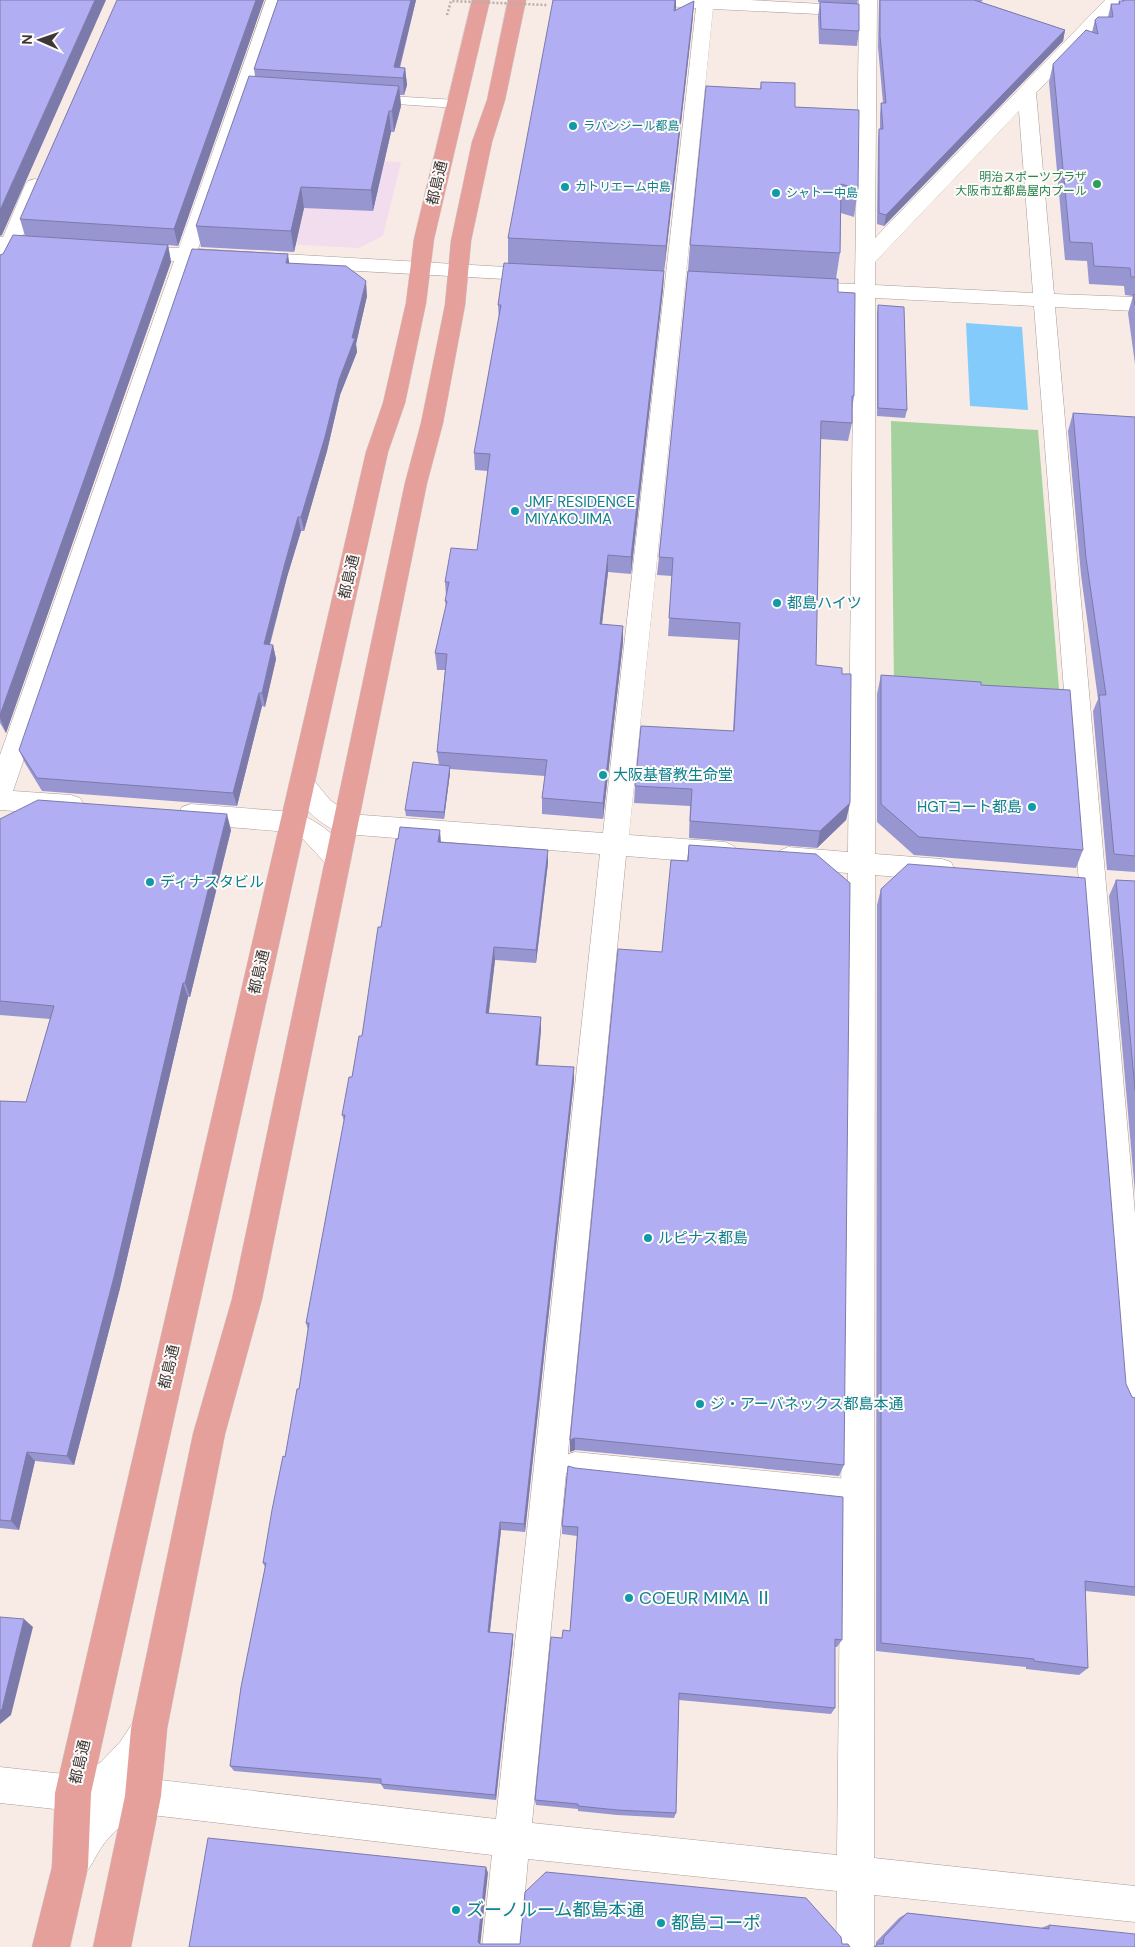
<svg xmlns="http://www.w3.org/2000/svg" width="1135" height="1947" font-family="'DM Sans','Noto Sans JP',sans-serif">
	<rect width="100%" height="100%" fill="#f8ebe5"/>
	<path fill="#f1dded" d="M322,157l79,5 -18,74 -24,12 -108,-6z"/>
	<path fill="#a4d19e" d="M891,421l147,9 22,271 -166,-12z"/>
	<path fill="#83cbfa" d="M966,323l56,4 6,83 -58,-4z"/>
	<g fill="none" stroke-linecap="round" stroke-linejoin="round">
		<defs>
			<g id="lane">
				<path d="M371,95l86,5 5,1 2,3 -2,3 -5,1 -91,-6 -2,-3 2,-3z"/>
				<path d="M575,1452l282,28 9,4 4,9 -4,9 -9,4 -282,-30 -9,-3 -4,-9 4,-9z"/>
			</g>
			<g id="street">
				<path d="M266,0h18l-86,249 342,20 7,2 3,4 -3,4 -7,2 -346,-19 -181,529 58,4 9,3 4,7 -4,7 -9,3 -71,-5v-55l174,-494 -47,-5 -3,-4 3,-4 7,-2 45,2z"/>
				<path d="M641,0h108l110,6v-6h18l-2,238 230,-238h19l-88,93 18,201 81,3v14l-80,-4 80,907v196l-11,-4 -5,-11 -85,-1089 -159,-8v556l67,5 9,3 4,8 -4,8 -9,3 -67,-6 -1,983 261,28v36l-261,-27v52h-38l1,-56 -309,-32 -8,88h-38l10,-92 -349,-41c-17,7 -29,16 -40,31 -12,17 -13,30 -33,38l-13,-5 -5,-13 15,-30 21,-28 -15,4 -73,-8v-36l73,8 14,-4 14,-9 19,-20 16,-24 12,-6 12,6 6,12 -20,38 -14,14 11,-4 353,41 104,-965 -255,-20c-26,-8 -43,-27 -56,-50l4,-7 9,-3 9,3 19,23 19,14 254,19 93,-825 -46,-3 -6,-1zM713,9l146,7 -4,268 -55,-2 -7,1 -3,5 3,5 7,1 54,3 -6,555 -60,-5 -9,4 -4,7 4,7 9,4 60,4 -11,982 -305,-32 94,-967 99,8 9,-4 4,-7 -4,-7 -9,-4 -96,-7zM1019,111l14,182 -158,-8v-23z"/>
				<path d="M35,179l7,2 3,4 -23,53 31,4 3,4 -3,4 -7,2 -29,-2 -10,20 -7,2v-35h3l22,-52 3,-4z"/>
				<path d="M191,804l102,8c25,8 46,24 58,48l-4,7 -9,4 -9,-4 -26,-28 -14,-7 -98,-8 -9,-3 -4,-7 4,-7z"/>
			</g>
			<g id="primary">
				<path d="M472,0h18l-56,239 -8,64 -21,100 -17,49 -297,1341 -3,74 -18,80h-38l20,-80 3,-74 311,-1341 17,-49 23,-100 8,-64z"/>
				<path d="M508,0h18l-21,100 -13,42 -21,99 -6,64 -22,118 -16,60 -165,816 -37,135 -58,295 -6,67 -30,151h-38l32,-151 6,-67 62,-295 39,-135 173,-816 16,-60 24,-118 6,-64 21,-99 15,-42z"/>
			</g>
		</defs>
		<use href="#lane" stroke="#a99c97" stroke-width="1"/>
		<use href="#street" stroke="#a99c97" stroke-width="1"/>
		<use href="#primary" stroke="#cdcbca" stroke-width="1"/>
		<use href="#lane" fill="#fff" fill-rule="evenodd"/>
		<use href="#street" fill="#fff" fill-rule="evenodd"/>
		<use href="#primary" fill="#e5a09b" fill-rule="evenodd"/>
		<path stroke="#b8ada8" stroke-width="2.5" stroke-dasharray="2 2" stroke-linecap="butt" d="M447,15l4,-14 96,4"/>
	</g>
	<g fill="#9896d1">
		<path d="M264,0l-86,246 -10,-1 3,17 -165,471 -6,-10v-468l3,-1 22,-18 -5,-17z"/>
		<path d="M278,0h138l-16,68h5l2,17 -3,10h-4l1,11 -7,26h-3l-18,79 -69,-3 -10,44 -93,-5 -5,-21 59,-150 -1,-7z"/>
		<path d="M818,0h40l-1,4 2,27 -2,15 -38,-2 -1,-27 2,-15h-2z"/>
		<path d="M879,0h104l-2,2 84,28 -2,11 -179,185 -7,-2 1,-84 1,-11h1v-15l1,-11h2l-5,-56z"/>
		<path d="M1122,0h13v364l-7,-51 5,-17 -8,-1 -1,-9 -35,-2 -2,-23 -22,-1 -16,-178 4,-18 39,-32 3,-12 13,-3 3,-13h7l1,-3h3z"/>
		<path d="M694,1l-2,25 -28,246 -1,17 -32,285 -23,-2 -6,52 21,18 -20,177 -61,-5v-16l3,-22 -95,-7v4l-6,46 -38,-3 -1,-6 34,-45 -2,-13 8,-82h-8l-2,-17 11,-47 -1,-5 1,-5 -1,-14 32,-32 11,-79 -13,-1 -1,-17 25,-133 -1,-15 10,-42v-25l168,-228z"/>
		<path d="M761,82l34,25 63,82 -4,28 -13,-4 -1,40 -4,26 18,117 -2,14v13l-4,18 -28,-2 -4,226 26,9 8,129 -4,17 -29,28 -128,-10 1,-32 -56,-3 1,-17 98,-55 5,-91 -70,-4 4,-60 -15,-1 2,-18 29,-286 2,-26 70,-156z"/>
		<path d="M289,263l78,33 -11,48 1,8 -17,43 -13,56 -23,80h-3l-14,46 -17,68h3l3,14 -11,48 -3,-1 -25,100 -195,-15 -17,-28 -6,-13z"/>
		<path d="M878,305l29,105 -2,8 -28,-2v-103z"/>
		<path d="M1073,413l62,4v455l-28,-2 -14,-159 5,-12 -17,-124 -13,-144z"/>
		<path d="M881,675l100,10 102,165 -7,18 -162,-13 -37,-33v-128z"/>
		<path d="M0,819l231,11 -41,167h-2l-68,291 -46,177 -39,-4 -16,69 -19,-2v-427l26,1 24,-83 -50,-4z"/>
		<path d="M441,842l107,21 -12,100 -41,-3 -6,53 52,16 -3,36 36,15 -49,452 -24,-2 -11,102 23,2v7l-17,159 -112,-11 -3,-5 -147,-13 -4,-5 35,-199 -2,-4 36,-174 9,-59 -2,-7 38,-202 -2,-6 20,-79 19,-109z"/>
		<path d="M689,845l155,620 -5,11 -264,-26 -5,2 92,-500 25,-91z"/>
		<path d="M1116,880l19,1v312l-26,-297z"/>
		<path d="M881,889l251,508 3,1v198l-50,-5 3,77 -9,7 -53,-6v-2l-150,-16 1,-746z"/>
		<path d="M568,1466l274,174 -5,7h-2v61l-4,6 -152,-14 -3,113 -2,5 -57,-3 -39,-4v-2l-42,-4 -1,-5 27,-162 8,-7 7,-95 -15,-2v-8z"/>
		<path d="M907,1913l134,15 8,-3 86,22h-262l3,-2v-3l23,-24z"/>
	</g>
	<g fill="#7c7aaa">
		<path d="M95,0h11l-104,235 -2,1v-26z"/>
		<path d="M256,0h8l-86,246 -4,-17z"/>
		<path d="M411,0h5l-19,77 -3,-10z"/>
		<path d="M675,0h1v9l-3,28z"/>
		<path d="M694,1l-2,25 -28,246 2,-26z"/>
		<path d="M1065,30l-2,11 -179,185 2,-11z"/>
		<path d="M405,68l2,17 -3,10 -1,-17z"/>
		<path d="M399,86l2,20 -7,26 -2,-21z"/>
		<path d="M389,111l2,21 -18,79 -2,-21z"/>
		<path d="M301,187l3,21 -10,44 -3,-21z"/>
		<path d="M168,245l3,17 -165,471 -6,-15v-3z"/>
		<path d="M288,254l2,15 -4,-6z"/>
		<path d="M664,271l-1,18 -32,285v-17z"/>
		<path d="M366,281l1,15 -11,48 1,8 -17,43 -13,56 -23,80 -3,-14 38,-137 13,-42z"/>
		<path d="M298,517l3,14 -14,46 -21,81 -2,-14 21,-81z"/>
		<path d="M608,555v17l-8,69v-17z"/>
		<path d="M623,626v16l-20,177v-16z"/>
		<path d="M273,645l3,14 -11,48 -3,-14z"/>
		<path d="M259,693l3,13 -25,100 -4,-13z"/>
		<path d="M450,766v7l-6,46v-7z"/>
		<path d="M850,803l-4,17 -29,28 3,-17z"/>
		<path d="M227,814l4,16 -41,167 -5,-14z"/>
		<path d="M440,830l1,13 -3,-1z"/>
		<path d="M548,850v13l-12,100v-13z"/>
		<path d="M494,947l1,13 -8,66 -1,-13z"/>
		<path d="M183,983l5,14 -68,291 -46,177 -7,-9z"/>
		<path d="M541,1017v12l-4,48 -1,-12z"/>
		<path d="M574,1067v13l-49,452 -1,-8z"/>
		<path d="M575,1438v12l-5,2v-12z"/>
		<path d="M27,1452l8,9 -16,69 -8,-9z"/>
		<path d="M500,1522l1,8 -12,109 -1,-7z"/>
		<path d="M24,1619l9,8 -22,88 -11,9v-13z"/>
		<path d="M513,1634v7l-17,159 -1,-5z"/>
		<path d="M486,1867l2,6 -8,74 -2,-5z"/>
	</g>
	<g fill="#b1aef3" stroke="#7c7aaa">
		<path d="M0,0h95l-95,210z"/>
		<path d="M117,0h139l-82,229 -154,-10z"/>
		<path d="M278,0h133l-17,67 11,1 -2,10 -149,-9z"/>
		<path d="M553,0h122l-1,11 20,-10 -28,245 -158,-8z"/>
		<path d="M880,0h94l91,30 -179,185 -7,-2v-84h4l-2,-26h5l-6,-67z"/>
		<path d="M1124,0h11v277h-4l-1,-9 -36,-2 -2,-23 -22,-1 -17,-178 33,-34 12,4 -3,-14 3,-3h15l-2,-13h9l-1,-3h5z"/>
		<path d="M820,2l39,2v27l-38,-2z"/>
		<path d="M249,76l150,10 -7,25h-3l-18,79 -70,-3 -10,44 -95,-5z"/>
		<path d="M761,82l34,1v24l64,3 -1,79 -17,-5 -1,69 -150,-8 16,-159 55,3z"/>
		<path d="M13,235l155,10 -168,470v-460l3,-1z"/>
		<path d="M192,249l96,5 -2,9 60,3 20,15 -14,57h3l-16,42 -14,57 -24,80h-3l-13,46 -21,81 9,1 -11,48h-3l-26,100 -196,-15 -18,-28z"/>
		<path d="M504,263l160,8 -33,286 -23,-2 -8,69 23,2 -20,177 -61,-5 5,-38 -110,-8 10,-98 -12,-1 12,-52h-2l4,-19h-4l6,-34 26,2 13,-96 -16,-1 27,-148h-3z"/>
		<path d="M688,271l150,8v13l17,1 -1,103h-2v27l-31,-2 -5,244 26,3v6h9l-1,129 -30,28 -130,-10 2,-32 -57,-3 6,-60 93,5 6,-108 -71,-5 4,-60 -14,-1z"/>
		<path d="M1135,294v11l-2,-10z"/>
		<path d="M878,305l26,2 3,103 -29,-2z"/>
		<path d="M1073,413l62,4v439l-21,-2 -15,-159h7l-20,-137z"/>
		<path d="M881,675l100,7v3l89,5 13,160 -164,-13 -38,-33z"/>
		<path d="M413,762l37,4 -6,46 -39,-2z"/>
		<path d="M38,800l189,14 -42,169h-2l-69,294 -47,179 -40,-4 -16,69 -11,-1v-419l26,1 28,-96 -54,-5v-182z"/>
		<path d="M400,827l40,3 -2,12 110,8 -12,100 -42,-3 -8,66 55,4 -5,48 38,2 -50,457 -24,-2 -12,110 25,2 -18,161 -114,-11v-5l-151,-13 11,-79 25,-124h-3l9,-53 11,-54 2,1 12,-68h2l10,-66h-3l39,-208h-3l7,-38h3l7,-41h3l16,-109h3l15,-88h2z"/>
		<path d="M689,845l127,9 34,29 -6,582 -269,-27 -5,2 48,-491 44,3 9,-92 17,1z"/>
		<path d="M908,864l177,14 41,506 6,13 3,1v189l-50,-6 3,87 -54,-7v-2l-153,-16v-754z"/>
		<path d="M1116,880l19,1v209z"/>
		<path d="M568,1466l7,2 268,29 -1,143 -7,-1v69l-156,-15 -3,120 -59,-3 -39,-4v-2l-43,-4 16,-163 11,1 1,-8 7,1 8,-104 -16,-1z"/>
		<path d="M0,1617l24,2 -22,90 -2,2z"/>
		<path d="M208,1838l278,29 -8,75 2,2h40l5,-52 21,-20 260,26 35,39 1,7h6l2,3h-661z"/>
		<path d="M907,1913l142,16v-4l86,9v13h-260l2,-3h6l1,-7z"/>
	</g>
	<g fill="#0f9aa8" stroke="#fdfaf9" stroke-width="2">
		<circle cx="573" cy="126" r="5"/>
		<circle cx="565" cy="187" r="5"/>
		<circle cx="776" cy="193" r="5"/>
		<circle cx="515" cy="511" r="5"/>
		<circle cx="777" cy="603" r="5"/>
		<circle cx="603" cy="775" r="5"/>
		<circle cx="1032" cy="807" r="5"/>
		<circle cx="150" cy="882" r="5"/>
		<circle cx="648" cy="1238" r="5"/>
		<circle cx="700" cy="1404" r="5"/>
		<circle cx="629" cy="1598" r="5"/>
		<circle cx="456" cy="1910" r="5"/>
		<circle cx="661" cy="1923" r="5"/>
	</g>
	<circle fill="#2e9e5b" stroke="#fdfaf9" stroke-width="2" cx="1097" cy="184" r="5"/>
	<g text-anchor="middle" stroke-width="4" stroke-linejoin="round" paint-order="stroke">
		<g font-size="12" fill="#0d838f" stroke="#fdfaf9" text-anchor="start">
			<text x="583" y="130">ラパンジール都島</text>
			<text x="575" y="191">カトリエーム中島</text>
			<text x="786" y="197">シャトー中島</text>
		</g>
		<g font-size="12" fill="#27864d" stroke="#fdfaf9" text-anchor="end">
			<text x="1087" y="181">明治スポーツプラザ<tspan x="1087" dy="14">大阪市立都島屋内プール</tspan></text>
		</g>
		<g font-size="15" fill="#3d3735" stroke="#fdfaf9">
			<text transform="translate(437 183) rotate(-77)" y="5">都島通</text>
			<text transform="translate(349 577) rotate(-77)" y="5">都島通</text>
			<text transform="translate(259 972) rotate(-77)" y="5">都島通</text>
			<text transform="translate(169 1367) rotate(-77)" y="5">都島通</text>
			<text transform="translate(80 1762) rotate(-77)" y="5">都島通</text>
		</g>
		<g font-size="15" fill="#0d838f" stroke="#fdfaf9" text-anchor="start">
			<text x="525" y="507">JMF RESIDENCE<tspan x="525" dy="17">MIYAKOJIMA</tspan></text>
			<text x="787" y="608">都島ハイツ</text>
			<text x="613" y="780">大阪基督教生命堂</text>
			<text x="1022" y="812" text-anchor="end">HGTコート都島</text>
			<text x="160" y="887">ディナスタビル</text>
			<text x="658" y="1243">ルピナス都島</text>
			<text x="710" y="1409">ジ・アーバネックス都島本通</text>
		</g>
		<g font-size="18" fill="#0d838f" stroke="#fdfaf9" text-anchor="start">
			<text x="639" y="1604">COEUR MIMA Ⅱ</text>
			<text x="466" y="1916">ズーノルーム都島本通</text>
			<text x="671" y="1929">都島コーポ</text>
		</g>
	</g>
	<g transform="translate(40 40) rotate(272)" stroke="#fdfaf9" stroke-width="4" paint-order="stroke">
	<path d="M0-4L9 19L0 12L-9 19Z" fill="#3d3735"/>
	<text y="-8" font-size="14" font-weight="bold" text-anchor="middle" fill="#3d3735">N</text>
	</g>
</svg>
